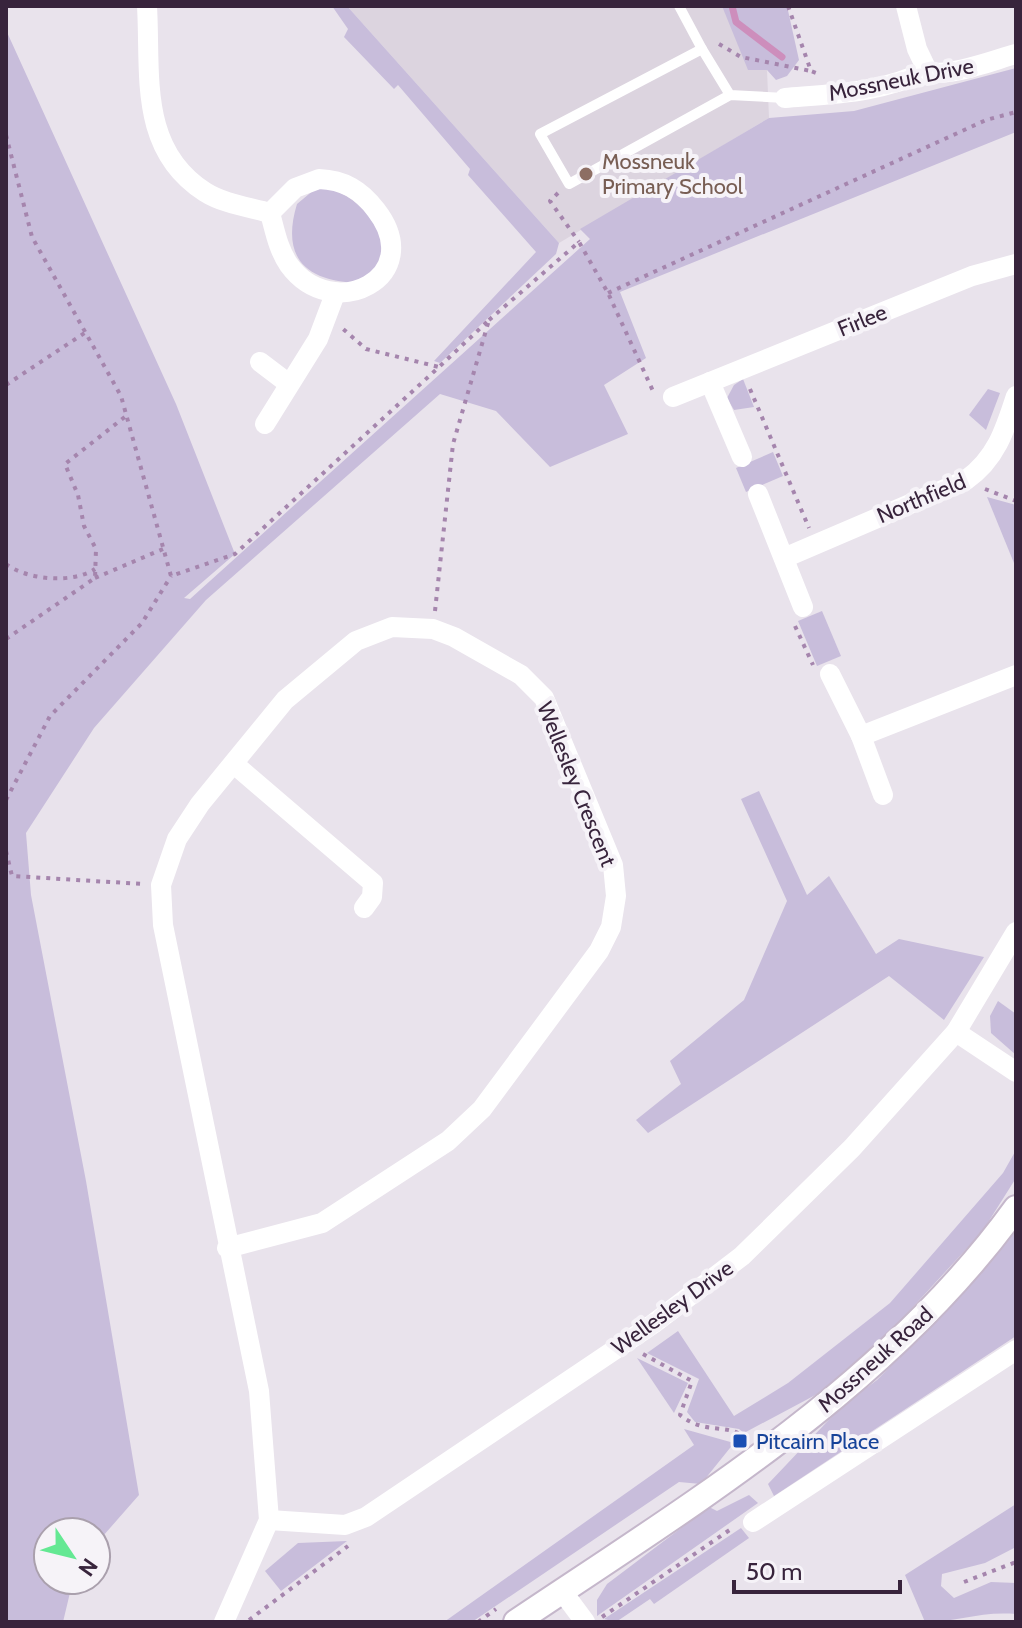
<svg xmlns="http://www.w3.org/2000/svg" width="1022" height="1628" font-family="Cabin,sans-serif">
	<rect width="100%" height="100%" fill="#e9e3ec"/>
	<path fill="#dcd4df" d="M347,6h376l44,64 2,48 -210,125z"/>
	<g fill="#c8bddb">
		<path d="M332,6h15l212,237 -3,11 -116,109 -6,-2 102,-109 -68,-77 2,-6 -72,-84 -4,4 -50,-52 4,-8z"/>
		<path d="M722,6h65l12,54 -12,16 -11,4 -9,-10h-19z"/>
		<path d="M6,30l170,374 59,150 -51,44 6,1 400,-360 -10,-10 189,-111 85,-7 162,-43v64l-396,160 26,66 -42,27 24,49 -78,33 -54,-56 -56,-17 -234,206 -112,128 -68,105 5,62 55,286 53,314 -43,49v-12h-48v48h25l-10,42h-57z"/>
		<path d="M329,188c29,9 64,44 49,77 -3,7 -11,13 -17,18 -53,-1 -81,-23 -64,-79l18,-15z"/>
		<path d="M743,379l11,28 -20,3 -7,-12 7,-13z"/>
		<path d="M988,389l12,4 -14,37 -17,-15z"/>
		<path d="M773,452l10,24 -37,16 -10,-24z"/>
		<path d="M987,497l29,8v63z"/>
		<path d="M822,611l19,45 -24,10 -19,-45z"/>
		<path d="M759,791l48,104 22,-19 47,78 23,-15 85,18 -40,63 -55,-44 -241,157 -12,-13 45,-36 -11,-23 74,-61 43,-99 -46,-102z"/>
		<path d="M998,1001l18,13v41l-25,-22 -1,-17z"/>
		<path d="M1016,1150v28l-34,54 -93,101 -68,59 -77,41 -5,-4 -44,-7 -8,-10 12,-33 -52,-26 31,-22 56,85 54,-33 102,-80 113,-130z"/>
		<path d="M1016,1229v107l-242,160 -6,-12 73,-77 36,-27 65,-66z"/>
		<path d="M637,1358l51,25 -14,30z"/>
		<path d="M684,1429l50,14 -33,41 -22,-2 -207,140h-28l250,-177z"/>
		<path d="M749,1495l9,8 -161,113v-16l10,-16 102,-77 8,4z"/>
		<path d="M1016,1504v43l-31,16 -43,11 -1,12 13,12 37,-16 25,1v31c-36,-3 -57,8 -91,8l-20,-47z"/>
		<path d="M741,1528l8,10 -95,66 -4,-5 -34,23 -12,-3z"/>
		<path d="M347,1541l-66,50 -16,-20 33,-28z"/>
	</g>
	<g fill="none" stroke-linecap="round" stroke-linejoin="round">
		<path stroke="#cd8ebc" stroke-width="7" d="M732,6l4,16 46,35"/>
		<defs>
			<path id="secondary" d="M516,1622c179,-120 371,-236 500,-414"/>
		</defs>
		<use href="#secondary" stroke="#c5b7cb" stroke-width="28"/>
		<g stroke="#a585ad" stroke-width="4" stroke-dasharray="4 6" stroke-linecap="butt">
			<path d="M788,6l23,65 8,3"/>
			<path d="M719,44l22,13 70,14"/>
			<path d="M6,135l26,102 89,159 50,180 64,-22 204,-187 -73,-18 -24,-21"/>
			<path d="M558,193l-8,8 29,41"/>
			<path d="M608,293l378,-173 30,-8"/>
			<path d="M489,320l90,-78 29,51 45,98"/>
			<path d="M6,385l80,-53"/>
			<path d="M750,389l59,139"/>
			<path d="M985,489l31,12"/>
			<path d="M6,564c21,16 67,20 89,5"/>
			<path d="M95,578l68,-29"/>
			<path d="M435,611l18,-167 36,-124 -50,47"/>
			<path d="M795,626l18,39"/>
			<path d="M6,639l89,-61 1,-29 -12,-23 -6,-31 -13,-31 61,-48"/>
			<path d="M6,800l44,-84 92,-93 29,-47"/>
			<path d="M6,851l6,25 131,8"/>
			<path d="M643,1354l49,27 -12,34c25,20 47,8 64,22"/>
			<path d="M964,1582l52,-20"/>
			<path d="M602,1617l132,-90"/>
			<path d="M249,1620l99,-74"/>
			<path d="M478,1622l18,-13"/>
		</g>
		<g stroke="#fff" stroke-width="10">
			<path d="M679,6l23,43"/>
			<path d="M730,95l-28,-46 -162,85 29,50 161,-89 55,3"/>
		</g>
		<g stroke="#fff" stroke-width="20">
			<path d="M147,6c4,68 -9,143 58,186 19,12 44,15 65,21"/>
			<path d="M906,6l11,43 10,21"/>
			<path d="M785,98c47,-4 98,-5 142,-28 17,10 69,-11 89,-16"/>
			<path d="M319,179c25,1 42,11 57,31 52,67 -43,115 -87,55 -11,-16 -14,-34 -19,-52l25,-25z"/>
			<path d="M260,362l29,22"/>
			<path d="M710,382l32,75"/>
			<path d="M673,397l299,-121 44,-12"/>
			<path d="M265,424l53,-85 17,-45"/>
			<path d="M758,494l45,113"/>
			<path d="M784,558l182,-78c30,-21 39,-50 50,-84"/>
			<path d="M830,674l31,62 22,59"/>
			<path d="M861,736l155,-61"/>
			<path d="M234,764l139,119 -1,14 -8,11"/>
			<path d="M956,1032l60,40"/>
			<path d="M269,1520l76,5 21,-8 287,-193 89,-68 110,-108 104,-116 60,-100"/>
			<path d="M753,1522l263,-172"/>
			<path d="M562,1591l23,31"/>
			<path d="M224,1622l45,-102 -10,-129 -96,-466 -2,-40 16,-46 23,-35 85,-104 71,-59 36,-14 41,2 21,8 67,38 23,23 69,167 3,31 -5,31 -12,24 -117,158 -34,32 -126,82 -95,25"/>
		</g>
		<use href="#secondary" stroke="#fff" stroke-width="24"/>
	</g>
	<circle fill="#8d6e63" stroke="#f6f3f8" stroke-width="3" cx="586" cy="174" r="8"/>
	<rect fill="#1a4fb4" stroke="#f6f3f8" stroke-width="3" x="732" y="1433" width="16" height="16" rx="4"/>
	<g text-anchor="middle" stroke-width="8" stroke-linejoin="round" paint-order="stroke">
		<g font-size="22" fill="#38243c" stroke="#f6f3f8">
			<text transform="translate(901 79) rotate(-11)" y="8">Mossneuk Drive</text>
			<text transform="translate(862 320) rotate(-22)" y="8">Firlee</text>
			<text transform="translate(921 498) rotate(-23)" y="8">Northfield</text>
			<text transform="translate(577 784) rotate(68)" y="8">Wellesley Crescent</text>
			<text transform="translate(672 1307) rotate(-36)" y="8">Wellesley Drive</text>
			<text transform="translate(875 1359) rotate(-42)" y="8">Mossneuk Road</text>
		</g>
		<g font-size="22" fill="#785e54" stroke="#f6f3f8" text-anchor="start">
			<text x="602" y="169">Mossneuk<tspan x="602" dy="25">Primary School</tspan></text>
		</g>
		<g font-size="22" fill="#164399" stroke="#f6f3f8" text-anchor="start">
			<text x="756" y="1449">Pitcairn Place</text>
		</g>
	</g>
	<rect width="1022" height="1628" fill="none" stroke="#38243c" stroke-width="16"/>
	<g transform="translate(72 1556) rotate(125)"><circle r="38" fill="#f6f3f8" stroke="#aaa0ad" stroke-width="2"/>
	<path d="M0-6L14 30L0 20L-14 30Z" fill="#64e893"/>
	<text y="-12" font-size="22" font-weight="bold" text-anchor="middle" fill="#38243c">N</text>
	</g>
	<path d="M734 1580v12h166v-12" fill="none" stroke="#38243c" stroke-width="4"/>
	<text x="746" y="1580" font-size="24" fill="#38243c" stroke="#f6f3f8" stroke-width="6" paint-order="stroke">50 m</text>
</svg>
